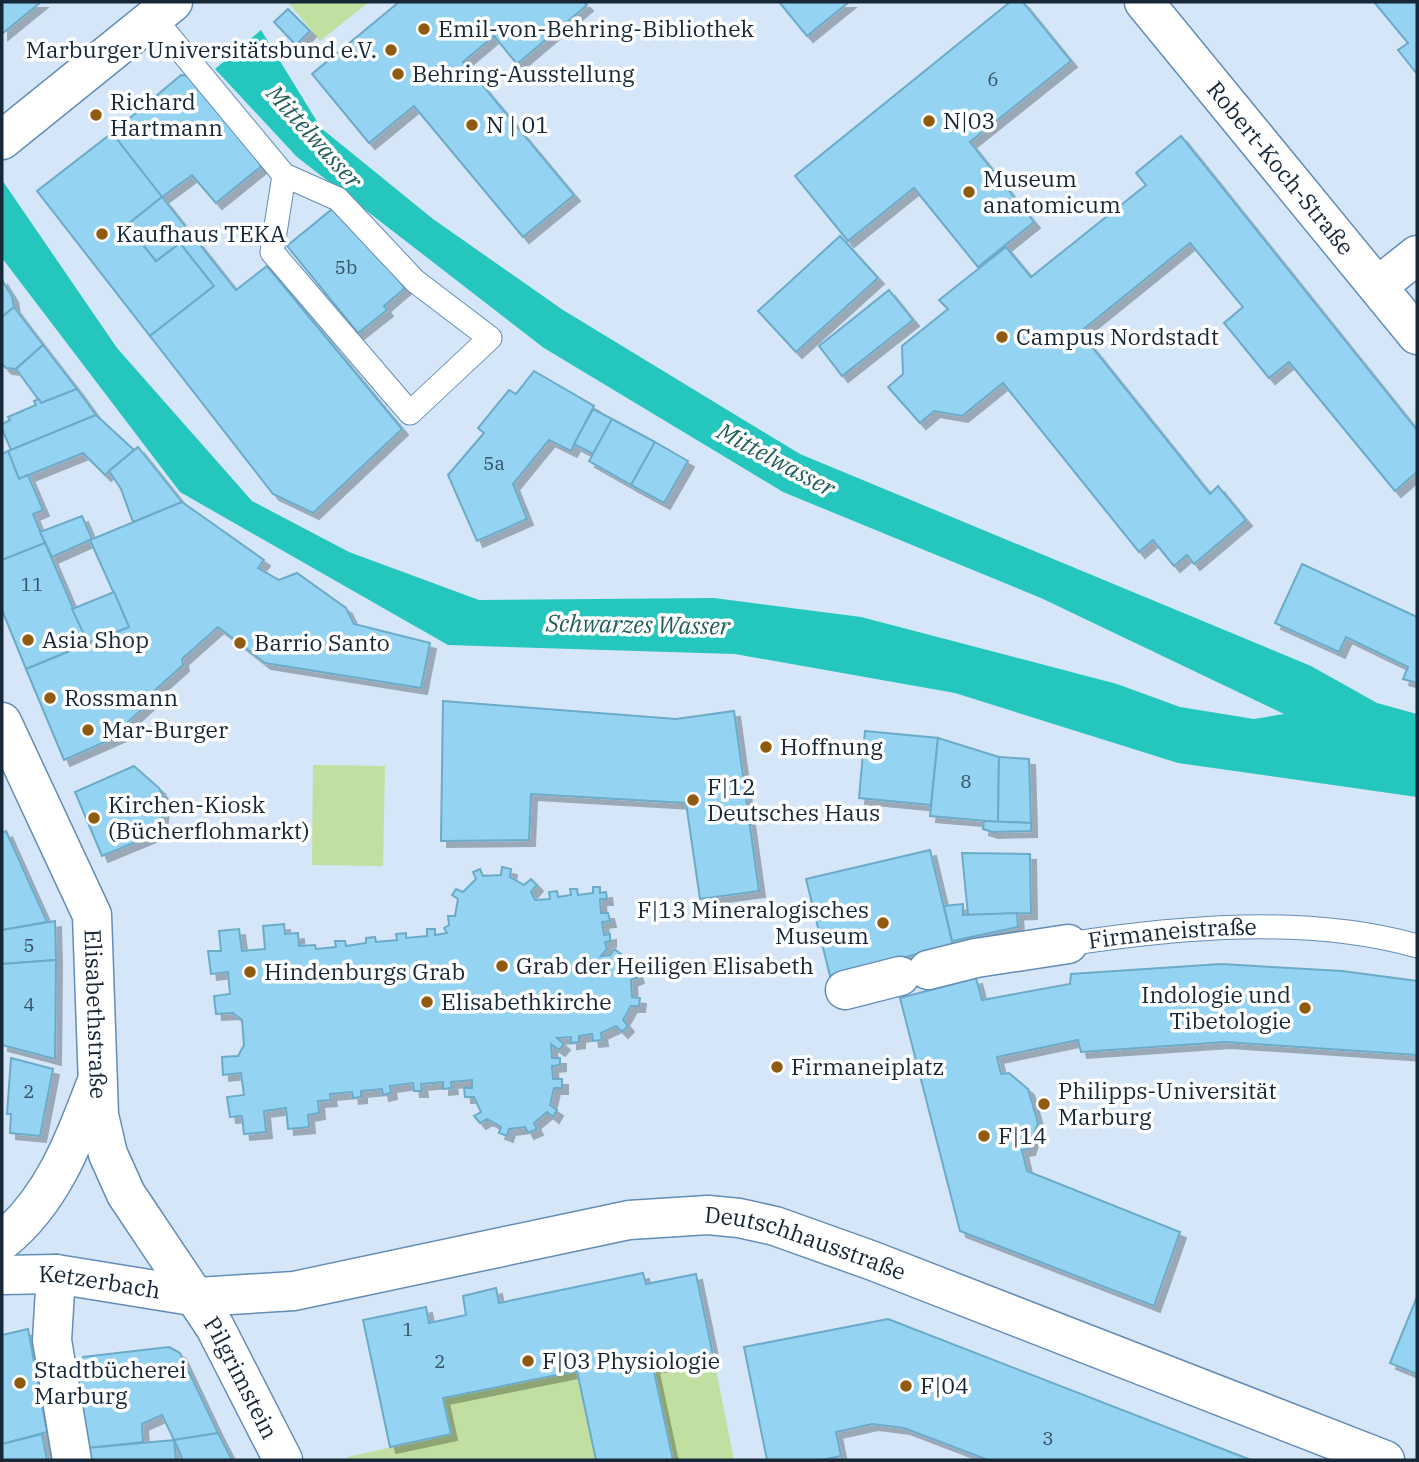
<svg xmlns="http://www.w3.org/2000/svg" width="1419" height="1462" font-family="'IBM Plex Serif',serif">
	<defs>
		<filter id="shadow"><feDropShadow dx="6" dy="6" stdDeviation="0" flood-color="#0004"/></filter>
	</defs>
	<rect width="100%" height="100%" fill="#d4e6f8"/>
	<g fill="#c1dfa0">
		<path d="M288,2h81l-49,39z"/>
		<path d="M313,765l72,1 -2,100 -71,-1z"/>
		<path d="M713,1355l21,105h-61l-20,-93z"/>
		<path d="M577,1371l19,89h-248l-1,-3 104,-23 -8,-36z"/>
	</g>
	<path fill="#25c6bd" d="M261,30l60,98 112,91 130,91 237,144 511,212 66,37 40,11v83l-239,-34 -223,-70 -220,-39 -287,-9 -268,-153 -178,-234v-78l115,168 135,153 97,51 130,48 235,-2 147,19 256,67 63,23 74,12 30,-5 -243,-116 -258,-106 -239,-144 -247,-191 -82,-88z"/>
	<g fill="#94d4f2" stroke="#6cabc8" stroke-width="2" filter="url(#shadow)">
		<path d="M2,2h39l-39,32z"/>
		<path d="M399,2h185l3,3 -70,59 -23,-28 -31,26 111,133 -51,42 -109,-131 -45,37 -57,-69z"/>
		<path d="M779,2h70l-42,34z"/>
		<path d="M1010,2h13l48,59 -101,81 64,80 -56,45 -64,-79 -66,53 -53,-65z"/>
		<path d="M1374,2h43v72l-19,-24 10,-7z"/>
		<path d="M288,9l22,22 -14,14 -22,-23z"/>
		<path d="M181,75l8,1 74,89 -47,38 -24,-28 -30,22 -50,-64z"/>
		<path d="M112,133l50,64 -35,28 29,36 24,-18 34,43 -64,50 -113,-145z"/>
		<path d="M1181,136l236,294v42l-22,19 -106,-129 -20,16 -45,-55 19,-16 -53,-64 -110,89 130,162 8,-8 28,34 -52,44 -7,-9 -13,11 -21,-26 -14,12 -136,-169 -41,33 -28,-5 -14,12 -32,-36 15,-13 -1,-28 46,-37 -9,-9 67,-53 25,30 115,-92 -10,-12z"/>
		<path d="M162,197l74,93 31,-24 135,163 -89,84 -40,-19 -123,-158 64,-50 -34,-43 -24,18 -29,-36z"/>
		<path d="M337,205l68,83 -21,18 3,4 -29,23 -71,-87z"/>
		<path d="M840,236l38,42 -82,74 -38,-41z"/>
		<path d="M2,280l10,16 2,11 -12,10z"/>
		<path d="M889,290l24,30 -71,56 -23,-30z"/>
		<path d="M14,307l29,38 -27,24 -10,-1 -4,-4v-47z"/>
		<path d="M43,345l34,44 -36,14 -25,-34z"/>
		<path d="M534,371l60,35 -23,45 -22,-11 -36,44 14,35 -50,22 -29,-66 36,-42 -6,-5 31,-38 7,4z"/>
		<path d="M77,389l19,26 -85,35 -9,-21v-5l8,-4 -2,-3 28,-12 -2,-4 5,-2 2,4z"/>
		<path d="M593,409l19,10 -19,35 -19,-10z"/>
		<path d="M96,415l38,35 -29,25 -22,-22 -64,26 -11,-28z"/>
		<path d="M612,419l43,23 -24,43 -42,-24z"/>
		<path d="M655,442l33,19 -24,42 -33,-18z"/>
		<path d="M138,447l44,55 -49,20 -12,-33 -12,-18z"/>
		<path d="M8,451l11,28 9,-4 15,35 -10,4 12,29 -43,17v-106z"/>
		<path d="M182,502l82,58 -6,8 21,12 18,-7 49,35 8,16 76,19 -9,45 -156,-25 -47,-36 -36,32 1,6 -29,26 -2,9 -24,22 4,8 -68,30 -38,-91 103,-42 -39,-87z"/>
		<path d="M82,516l10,23 -40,18 -12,-25z"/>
		<path d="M45,543l43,100 -62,26 -24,-59v-50z"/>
		<path d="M1302,564l115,53v66l-14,-4 5,-12 -62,-30 -7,15 -64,-29z"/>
		<path d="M114,592l15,35 -41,16 -16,-34z"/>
		<path d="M443,701l233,18 58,-8 25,180 -59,8 -14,-96 -155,-9 -2,46 -88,1z"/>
		<path d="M865,731l73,7 -7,67 -72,-7z"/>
		<path d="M938,738l61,19 -1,65 -68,-6z"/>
		<path d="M999,757l30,2 2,64 -33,-1z"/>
		<path d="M134,766l25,22 5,10 -4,34 -58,24 -27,-64z"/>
		<path d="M984,821l47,2v8l-39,1 -9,-3z"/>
		<path d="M6,831l41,91 -45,8v-97z"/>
		<path d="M930,850l23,95 -123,31 -24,-97z"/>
		<path d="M962,853l68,1 1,59 -63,2z"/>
		<path d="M502,867l9,2 -1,8 14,8 7,-6 6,6 -6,7 4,8 15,-1 -1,-7 8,-1 1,6 13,-2 -1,-6h7l1,6 15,-2v-6h7v6l6,-1 1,7h-7l1,14h7l2,8 -8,1 2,13 6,-1v7l-5,1 2,7 -6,7 9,-1 4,-6 7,5 -5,6 11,12 8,-3 3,8 -7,3 1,17 8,1 -1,8h-8l-8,14 5,6 -6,6 -6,-6 -15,7 1,7 -9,1 -1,-7 -13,2v6l-8,1v-6l-14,1 7,6 -5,6 -8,-6 1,14h8v7l-8,1 1,13h9v9h-8l-4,17 7,5 -4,7 -6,-5 -13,11 3,6 -9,4 -3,-6 -16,2 -2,7 -8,-3 2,-6 -14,-8 -7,4 -6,-7 7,-4 -7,-15h-9l-1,-9h8v-8l-21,2 1,6 -9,1v-7l-22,2 1,7h-8l-1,-8 -23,3 1,7 -8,2 -1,-6 -21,2v6l-8,1 -1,-6 -22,2 1,6 -13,1 1,12 -11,2 1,12 -21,2 -2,-21 -22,3 2,21 -22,2 -2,-18 -12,1 -3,-20 17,-2 -3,-22 -18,2 -1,-18 16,-1 6,-11 -2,-25 -9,-7 -17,1 -2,-18 16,-2 -2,-22 -17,2 -3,-23h13l-2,-20 20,-2 3,22 23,-2 -2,-23 21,-2 1,10 13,-1 1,13 16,-1 1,4 20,-2 -1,-6h10l1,5 20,-3v-5l9,-1 1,5 21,-2 -1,-6 10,-1v5l21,-2v-7h8v6l12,-2 -3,-5 5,-3 -1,-9h7l3,-17 -6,-4 4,-6 7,3 13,-13 -3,-7 7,-3 3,7 18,-1z"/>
		<path d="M963,904v11l54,-2 1,14 -66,14 -8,-35z"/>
		<path d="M55,921l1,39 -54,4v-34z"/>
		<path d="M56,960l-1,99 -53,-14v-81z"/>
		<path d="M1221,964l121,7 75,10v74l-192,-13 -144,10 -3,-12 -81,17 4,17 8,-1 19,16 10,34 -9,26 -7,1 5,21 153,61 -26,74 -194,-75 -60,-233 76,-20 6,22 88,-16 1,-10z"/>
		<path d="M11,1058l42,11 -13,67 -30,-3 1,-19h-4z"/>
		<path d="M643,1273l3,11 50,-10 17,81 -60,12 20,93h-77l-19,-89 -134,27 8,36 -61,13 -27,-127 63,-13 3,16 37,-8 -3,-19 33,-8 3,15z"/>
		<path d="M1417,1297v77l-27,-11z"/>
		<path d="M888,1319l363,141h-263l-84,-32 -32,-4 -36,8 5,24 -20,4h-54l-23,-113z"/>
		<path d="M28,1329l19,103 -45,12v-109z"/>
		<path d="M169,1347l11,6 38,80 -44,7 -12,-25 -20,9 1,18 -55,6 -13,-81 8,-10z"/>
		<path d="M218,1433l14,27h-49l-9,-20z"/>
		<path d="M42,1434l5,26h-45v-16z"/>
		<path d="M174,1440l2,20h-86l-2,-12z"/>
	</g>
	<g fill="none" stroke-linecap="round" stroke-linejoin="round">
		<defs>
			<g id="lane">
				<path d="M153,17l131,158 -12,77 138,161 80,-75 -75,-57 -77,-82 -54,-24"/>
				<path id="s1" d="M1068,944c111,-17 239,-29 349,2"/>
			</g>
			<g id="street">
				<path d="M1378,286l39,-31"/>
				<path d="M928,970l48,-12 92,-14"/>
				<path d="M845,990l55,-14"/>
				<path d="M56,1274l-4,66 20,120"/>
			</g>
			<g id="secondary">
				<path id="s2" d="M1144,2l273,333"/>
				<path d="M2,140l171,-138"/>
				<path id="s3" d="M2,722l90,193 7,200 9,39 18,40 89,133 68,133"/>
				<path d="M2,1241c49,-39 72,-99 93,-155"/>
				<path id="s4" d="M2,1275l54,-1 142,23 96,-6 335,-71 79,-5 31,3 36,8 98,35 512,199"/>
			</g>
		</defs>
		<use href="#lane" stroke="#638db6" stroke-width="25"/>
		<use href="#street" stroke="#638db6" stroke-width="41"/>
		<use href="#secondary" stroke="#638db6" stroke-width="41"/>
		<use href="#lane" stroke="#fff" stroke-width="23"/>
		<use href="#street" stroke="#fff" stroke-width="38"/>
		<use href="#secondary" stroke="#fff" stroke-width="38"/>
	</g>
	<g fill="#905b0e" stroke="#fff" stroke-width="2.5">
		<circle cx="424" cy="29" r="7"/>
		<circle cx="391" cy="50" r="7"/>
		<circle cx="398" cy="74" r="7"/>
		<circle cx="96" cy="115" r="7"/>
		<circle cx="929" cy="121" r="7"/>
		<circle cx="472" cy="125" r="7"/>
		<circle cx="969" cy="192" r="7"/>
		<circle cx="102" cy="234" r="7"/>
		<circle cx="1002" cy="337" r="7"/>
		<circle cx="28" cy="640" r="7"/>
		<circle cx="240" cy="643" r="7"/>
		<circle cx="50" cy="698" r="7"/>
		<circle cx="88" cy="730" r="7"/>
		<circle cx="766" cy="747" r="7"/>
		<circle cx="693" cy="800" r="7"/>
		<circle cx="94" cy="818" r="7"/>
		<circle cx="883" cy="923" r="7"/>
		<circle cx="502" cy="966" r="7"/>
		<circle cx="250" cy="972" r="7"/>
		<circle cx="427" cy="1002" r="7"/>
		<circle cx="1305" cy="1008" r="7"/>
		<circle cx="777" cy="1067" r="7"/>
		<circle cx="1044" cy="1104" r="7"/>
		<circle cx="984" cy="1136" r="7"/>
		<circle cx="528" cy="1361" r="7"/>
		<circle cx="20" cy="1383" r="7"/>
		<circle cx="906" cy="1386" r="7"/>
	</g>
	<g text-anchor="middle" stroke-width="7" stroke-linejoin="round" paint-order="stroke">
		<g font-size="19" fill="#365266">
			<text x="993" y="86">6</text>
			<text x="346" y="274">5b</text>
			<text x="494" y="470">5a</text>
			<text x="32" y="591">11</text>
			<text x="966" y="788">8</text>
			<text x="29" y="952">5</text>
			<text x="29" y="1011">4</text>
			<text x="29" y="1098">2</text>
			<text x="408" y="1336">1</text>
			<text x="440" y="1368">2</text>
			<text x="1048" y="1445">3</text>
		</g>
		<g font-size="23" fill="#162738" stroke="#fff" text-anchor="start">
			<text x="438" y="37">Emil-von-Behring-Bibliothek</text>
			<text x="377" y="58" text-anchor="end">Marburger Universitätsbund e.V.</text>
			<text x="412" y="82">Behring-Ausstellung</text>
			<text x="110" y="110">Richard<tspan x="110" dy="26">Hartmann</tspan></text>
			<text x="943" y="129">N|03</text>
			<text x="486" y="133">N | 01</text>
			<text x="983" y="187">Museum<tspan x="983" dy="26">anatomicum</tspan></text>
			<text x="116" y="242">Kaufhaus TEKA</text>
			<text x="1016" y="345">Campus Nordstadt</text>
			<text x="42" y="648">Asia Shop</text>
			<text x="254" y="651">Barrio Santo</text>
			<text x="64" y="706">Rossmann</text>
			<text x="102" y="738">Mar-Burger</text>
			<text x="780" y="755">Hoffnung</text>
			<text x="707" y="795">F|12<tspan x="707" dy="26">Deutsches Haus</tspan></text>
			<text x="108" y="813">Kirchen-Kiosk<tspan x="108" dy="26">(Bücherflohmarkt)</tspan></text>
			<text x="869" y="918" text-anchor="end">F|13 Mineralogisches<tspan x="869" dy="26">Museum</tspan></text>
			<text x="516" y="974">Grab der Heiligen Elisabeth</text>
			<text x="264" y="980">Hindenburgs Grab</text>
			<text x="1291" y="1003" text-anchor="end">Indologie und<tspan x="1291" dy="26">Tibetologie</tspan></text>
			<text x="441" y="1010">Elisabethkirche</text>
			<text x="791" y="1075">Firmaneiplatz</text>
			<text x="1058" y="1099">Philipps-Universität<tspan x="1058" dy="26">Marburg</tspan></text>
			<text x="998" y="1144">F|14</text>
			<text x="542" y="1369">F|03 Physiologie</text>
			<text x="34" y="1378">Stadtbücherei<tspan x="34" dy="26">Marburg</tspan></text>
			<text x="920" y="1394">F|04</text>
		</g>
		<g font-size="23" fill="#162738" stroke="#fff">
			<text dy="8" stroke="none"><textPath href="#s2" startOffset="215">Robert-Koch-Straße</textPath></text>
			<text dy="8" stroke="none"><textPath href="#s1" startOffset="105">Firmaneistraße</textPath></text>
			<text dy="8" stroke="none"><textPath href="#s3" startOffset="312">Elisabethstraße</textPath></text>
			<text dy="8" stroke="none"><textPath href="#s4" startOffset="817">Deutschhausstraße</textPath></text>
			<text dy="8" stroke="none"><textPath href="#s4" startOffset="98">Ketzerbach</textPath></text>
			<text dy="8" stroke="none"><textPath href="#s3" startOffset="714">Pilgrimstein</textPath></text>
		</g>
		<g font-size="24" font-style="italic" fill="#235e5a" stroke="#fff">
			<text transform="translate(314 137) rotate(48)" y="8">Mittelwasser</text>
			<text transform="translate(776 460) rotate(28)" y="8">Mittelwasser</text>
			<text transform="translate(638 625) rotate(1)" y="8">Schwarzes Wasser</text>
		</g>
	</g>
	<rect width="1419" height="1462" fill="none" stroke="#162738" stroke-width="7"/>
</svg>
